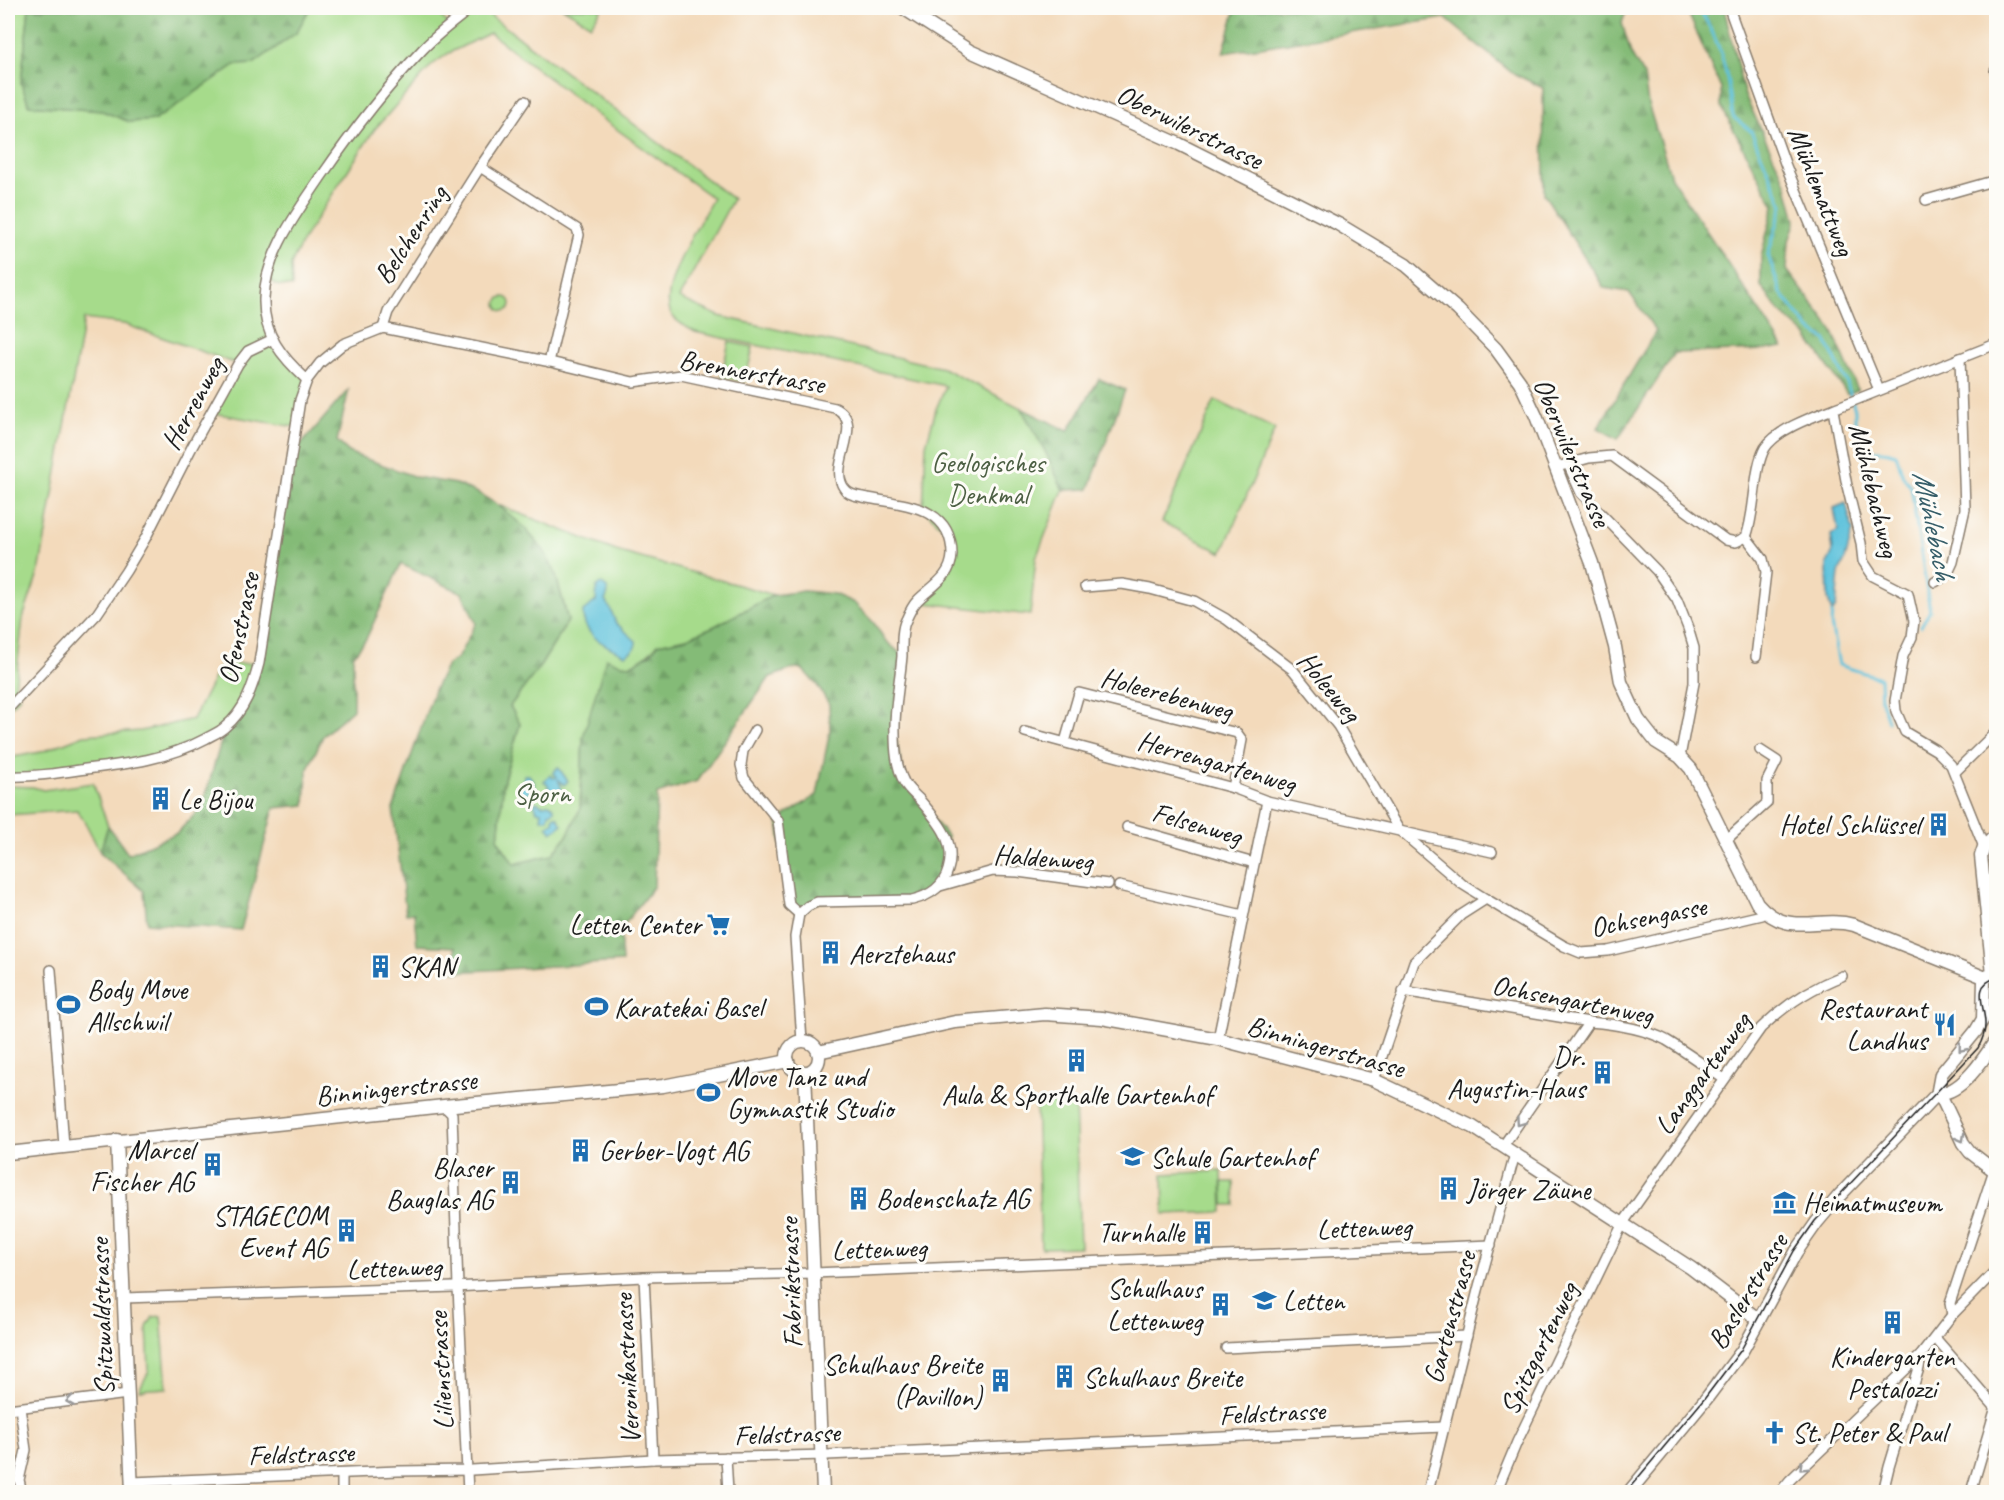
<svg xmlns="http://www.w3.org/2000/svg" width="2004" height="1500" font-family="Caveat,sans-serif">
	<defs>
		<pattern id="forest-firs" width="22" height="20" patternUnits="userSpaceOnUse" patternTransform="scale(1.5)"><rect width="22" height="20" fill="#84bb77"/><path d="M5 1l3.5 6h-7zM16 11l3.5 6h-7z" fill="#71a066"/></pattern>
	</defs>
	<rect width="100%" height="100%" fill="#fdfcf7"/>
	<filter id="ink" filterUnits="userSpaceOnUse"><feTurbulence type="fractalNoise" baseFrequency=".0167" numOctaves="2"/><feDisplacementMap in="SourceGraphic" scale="12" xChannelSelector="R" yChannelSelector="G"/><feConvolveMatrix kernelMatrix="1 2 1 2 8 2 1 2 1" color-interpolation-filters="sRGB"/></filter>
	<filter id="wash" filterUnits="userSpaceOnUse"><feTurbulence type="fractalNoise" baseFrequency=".008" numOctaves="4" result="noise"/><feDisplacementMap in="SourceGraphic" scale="24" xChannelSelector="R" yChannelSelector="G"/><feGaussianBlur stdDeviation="1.35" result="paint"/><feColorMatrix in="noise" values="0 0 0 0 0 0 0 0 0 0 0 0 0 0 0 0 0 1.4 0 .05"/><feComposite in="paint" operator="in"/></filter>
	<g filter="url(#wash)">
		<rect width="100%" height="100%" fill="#f3dabb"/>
		<g fill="#a6db8b" stroke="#617c54" stroke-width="1.5">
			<path d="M8,8h21l-8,75 8,22 73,6 28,11 25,-2 80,-55 18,-1 43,-31 14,-25h122l18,17 21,-17h9l253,191 -54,99 40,18 224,52 78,40 24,43 18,39 -27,68 -6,57 -114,-13 36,-36 -3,-33 -26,-24 3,-64 10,-36 10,-23 -251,-54c-8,-5 -22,-11 -25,-21 -10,-27 30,-88 43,-113l-112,-80 -111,-85 -41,20 -17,12 -58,65 -70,108 -13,27 1,22 -16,-2 -8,-7 -4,21 9,40 34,41 -12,47 -83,-14 25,-49 -113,-40 -40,-5 -44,248 -17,51 -8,70 5,9 -12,12z"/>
			<path d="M563,8h39l-11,17z"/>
			<circle cx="504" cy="304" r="7"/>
			<path d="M729,342l24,5 -8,35 -24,-5z"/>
			<path d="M1215,400l60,29 -53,124 -60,-31z"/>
			<path d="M498,505l118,46 158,44 -59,31 -28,12 -28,6 -18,16 -10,5 -11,-1 -37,73 -3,72 -13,27 -15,19 -38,9 -16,-24 6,-61 16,-55 -10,-18 31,-41 27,-44c-14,-60 -24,-77 -70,-116z"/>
			<path d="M259,663l-7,27 -27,38 -68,30 -149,18v-18l33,-6 43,-17 57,-4 52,-12 28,-55z"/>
			<path d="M93,783l15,43 -8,26 -14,-28 -9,-14 -69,5v-29l25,1 10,3z"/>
			<path d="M1075,1102l5,145 -39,1 -5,-144z"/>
			<path d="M1222,1171l1,41 -59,2 -1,-40z"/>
			<path d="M1223,1182h11l1,23h-11z"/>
			<path d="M161,1316l6,72 -28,2 10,-19 -2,-44 6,-10z"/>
		</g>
		<g fill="url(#forest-firs)" stroke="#506c4a" stroke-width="1.5">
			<path d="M29,8h281l-14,25 -43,31 -18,1 -80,55 -25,2 -28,-11 -73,-6 -8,-22z"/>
			<path d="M1236,8h391l-5,15 9,31 13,22 4,28 23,73 112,170 -18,3 -90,3 -57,86 -20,-11 58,-97 -27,-39 -25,-4 -60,-94 -1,-106 -32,-16 -66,-54 -222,35z"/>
			<path d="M1686,8h38l20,85 42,90 10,37 -7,21 -2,29 44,58 27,62 -11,4 -41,-59 -28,-25 -17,-24v-30l13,-50 -53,-100v-17z"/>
			<path d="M1099,379l26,11 -36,99 -26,1 -18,-39 -24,-43 47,23z"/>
			<path d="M349,389l-12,52 13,12 66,24 40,7 22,9 20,12 25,21 21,25 11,21 13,49 -27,44 -31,41 10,18 -16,55 -6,61 16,24 38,-9 15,-19 13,-27 3,-72 23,-79 14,6 11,1 19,-11 8,-10 29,-6 28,-12 59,-31 30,-4 30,3 20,9 20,20 11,17 17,15 -8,75 11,53 42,53 -1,42 -20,19 -109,5 -18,12 -10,-9 -11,-85 39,-25 13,-64 -1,-27 -12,-19 -15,-16 -6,-1 -26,9 -73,104 -40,13 -3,92 -34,44 2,32 -168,10 1,-25 -38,-2 -3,-32 -8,1 -13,-105 41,-119 13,-25 11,-8 18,-34 -14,-30 -61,-29 -35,75 -13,17v53l-30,27 -16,35 -2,34 -31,3 -33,122 -94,-7 -3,-32 -44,-39 8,-26 20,28 49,-21 25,-26 23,-79 27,-38 41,-245 6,2z"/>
		</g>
		<g fill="#5ec2dc" stroke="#3d6f7c" stroke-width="1.5">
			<path d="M1846,503l7,27 -8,30 -6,13 -3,34 -4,6 -4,-14 -1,-35 6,-13 -2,-16 7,-5 -4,-22z"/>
			<path d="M602,584l5,4 1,5 -3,8 5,7 6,15 20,18c0,8 -4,11 -11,14 -20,-10 -43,-19 -42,-44l13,-10 1,-15z"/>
			<path d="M558,767l10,14 -4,4 -6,-6 4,10 -4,4 -9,-3 -1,-5 -4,-3 6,-7 3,3 4,-1 -4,-4z"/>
			<path d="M524,775h5l5,7v6l-8,6 -5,1 -2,-12h4z"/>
			<path d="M537,802l5,3 7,-1 5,4v3l-5,2 -1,6h-7l1,-7 -5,-1 -3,-8z"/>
			<path d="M555,816l3,1 4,8 -10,7 -5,-6 4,-3h3l-1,-4z"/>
		</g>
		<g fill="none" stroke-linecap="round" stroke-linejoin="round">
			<g stroke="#5ec2dc" stroke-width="3">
				<path d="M1698,8c24,33 30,69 35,109l18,14 32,74 -15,50 13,38 28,36 16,10 22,44 8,27v18l7,20c15,7 18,-1 34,6l7,22 8,11 19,124 -9,15"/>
				<path d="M1832,613l-1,11 8,41 41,13 1,23 7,20"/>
			</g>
		</g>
	</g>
	<g filter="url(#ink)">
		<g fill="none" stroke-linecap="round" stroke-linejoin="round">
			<defs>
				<g id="minor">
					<path d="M1729,8l57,158 93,224"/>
					<path d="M1995,71h1"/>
					<path d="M480,167l45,-66"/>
					<path d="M1926,200l70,-20"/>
					<path d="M383,328l5,-16 92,-145 97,62 2,6 -30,127"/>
					<path d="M307,380c-25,-23 -44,-45 -43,-81 1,-45 33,-86 57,-122 31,-45 64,-88 102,-128 14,-15 32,-28 48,-41"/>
					<path d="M1833,410l14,76 14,57 2,18 10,15 35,18 6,27 -2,16 -9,19 -8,45 1,10 9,21 32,19 14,14 33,82"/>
					<path d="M1568,464l13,29 76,78 20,29 11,28 6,20v35l-14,74"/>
					<path d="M1557,467l32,-9 23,-2 114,84 10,2 10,-5c10,-26 7,-68 19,-89 14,-22 60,-35 83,-45 49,-20 99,-39 148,-59"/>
					<path d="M1746,537l17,22 3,13 -10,85"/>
					<path d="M1935,582l12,-7 6,-13 12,-53 -5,-151"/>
					<path d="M1085,587l37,-3 28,5 44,12 32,18 67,51 45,56 61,104 63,54 24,15"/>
					<path d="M8,709l89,-95 29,-43 19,-32 47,-92 46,-83 10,-13 25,-12"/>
					<path d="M755,730l-12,21 -2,14 3,13 34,42 11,85 10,9"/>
					<path d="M1025,732l208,56 34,13 225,51"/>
					<path d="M1065,742l14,-49 158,40 5,7 -9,48"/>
					<path d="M1955,772l41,-40"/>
					<path d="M8,776c26,1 51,-3 78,-7 42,-5 82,-10 119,-30 7,-4 15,-7 20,-12 20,-16 28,-41 34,-64l41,-263 7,-20 13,-17 23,-19 40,-16 163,33 87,21 48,-7 154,33c32,15 -8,57 9,80 5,8 15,8 24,10 37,7 84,8 84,57 -1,22 -20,31 -34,45 -5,5 -9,13 -12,20 -5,9 -4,25 -4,36 -2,25 -8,51 -7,77 0,17 1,33 9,49 3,6 10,12 15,17 18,21 38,42 29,71 -5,18 -19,26 -36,30l-95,2 -9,4 -9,8 -4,23 7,104"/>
					<path d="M1127,827l127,36"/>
					<path d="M1726,840l41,-37v-22l10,-20 -17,-11"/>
					<path d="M940,886l53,-15 25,1 90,12"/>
					<path d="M1119,886l124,29"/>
					<path d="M51,970l13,176"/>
					<path d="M1403,991l186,31c26,2 54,6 77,18 20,12 39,26 58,39"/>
					<path d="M1218,1039l49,-238"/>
					<path d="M1374,1080l40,-118 47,-47 25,-16 78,47 17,7 27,-2 154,-36 3,-3"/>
					<path d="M444,1106l8,8 6,173 10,205"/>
					<path d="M1503,1146l86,-124"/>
					<path d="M644,1277l9,182"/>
					<path d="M124,1298l330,-11 190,-10 170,-4 677,-28"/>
					<path d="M1952,1315l-2,-12 44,-133"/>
					<path d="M1936,1339l60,69"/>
					<path d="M1226,1348l241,-12"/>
					<path d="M20,1408l6,42 -7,30 3,12"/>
					<path d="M8,1409l120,-15"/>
					<path d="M726,1457l2,35"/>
					<path d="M132,1482l266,-11 74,-1 181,-11 174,-4 616,-28"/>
					<path d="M342,1492v-18"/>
					<path d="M1428,1492l50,-202 37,-136"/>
					<path d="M1496,1492l21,-50 106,-219 138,-195c24,-23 50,-40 81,-52"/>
					<path d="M1780,1492l10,-12 131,-125 31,-40 44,-45"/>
					<path d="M1883,1492l6,-25 30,-99 2,-13"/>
					<path d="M1971,1492l25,-85"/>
				</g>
				<g id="tertiary">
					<path d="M903,8l67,43 209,93 159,80 68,41 52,45 38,39 24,33 16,34 56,147 23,84 6,35 17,37 18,23 24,15 11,12 66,134c31,36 59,12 97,22l132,53"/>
					<path d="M1993,974l-12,-118 3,-9 12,-12"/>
					<path d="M1996,974l-8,2 -4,4 -1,39 -7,12 -35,43 -3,16 25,53 7,9 26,20"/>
					<circle cx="803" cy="1057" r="16"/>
					<path d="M818,1052l137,-30 90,-8 57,4 116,21 156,41 99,47 218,141 68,52"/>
					<path d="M805,1072l18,420"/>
					<path d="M1938,1093c23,2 47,-36 58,-53"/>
					<path d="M117,1140l15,352"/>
					<path d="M8,1153l436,-47 219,-20 125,-25"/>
					<path d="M1629,1492l77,-93 36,-48 54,-99 21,-30 22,-26 99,-103"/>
				</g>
			</defs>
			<use href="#minor" stroke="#887b6c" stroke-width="12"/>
			<use href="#tertiary" stroke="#887b6c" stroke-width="15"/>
			<use href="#minor" stroke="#fff" stroke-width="9"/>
			<use href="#tertiary" stroke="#fff" stroke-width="12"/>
			<path stroke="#1c1c1c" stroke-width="1.5" d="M1626,1492l79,-94 36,-48 53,-99 21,-30 163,-173c4,-7 7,-15 7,-23 1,-17 -15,-40 11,-47"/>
		</g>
		<defs><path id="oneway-chevron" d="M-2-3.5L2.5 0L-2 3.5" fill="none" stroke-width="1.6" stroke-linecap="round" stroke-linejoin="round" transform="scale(1.5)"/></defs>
		<g stroke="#999">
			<use href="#oneway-chevron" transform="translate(1962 1048) rotate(129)"/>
			<use href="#oneway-chevron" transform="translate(1520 1122) rotate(125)"/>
			<use href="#oneway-chevron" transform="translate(1961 1138) rotate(61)"/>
			<use href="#oneway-chevron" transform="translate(70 1401) rotate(172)"/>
			<use href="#oneway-chevron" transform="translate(1803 1467) rotate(136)"/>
		</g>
	</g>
	<defs>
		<symbol id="building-bare" viewBox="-9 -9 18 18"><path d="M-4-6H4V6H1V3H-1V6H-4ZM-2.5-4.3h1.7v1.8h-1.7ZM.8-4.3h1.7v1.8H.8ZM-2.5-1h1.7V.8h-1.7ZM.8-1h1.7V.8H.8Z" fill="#1f6fb2" stroke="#fdfcf7" stroke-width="2.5" paint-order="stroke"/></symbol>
		<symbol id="supermarket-bare" viewBox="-9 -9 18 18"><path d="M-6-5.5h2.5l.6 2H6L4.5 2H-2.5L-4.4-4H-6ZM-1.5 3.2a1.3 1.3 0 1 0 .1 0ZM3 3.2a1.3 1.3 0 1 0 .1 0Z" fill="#1f6fb2" stroke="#fdfcf7" stroke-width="2.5" paint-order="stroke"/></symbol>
		<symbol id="stadium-bare" viewBox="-9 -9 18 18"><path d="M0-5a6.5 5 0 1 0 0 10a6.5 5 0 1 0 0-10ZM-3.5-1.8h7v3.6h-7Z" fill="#1f6fb2" stroke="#fdfcf7" stroke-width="2.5" paint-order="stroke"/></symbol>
		<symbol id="restaurant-bare" viewBox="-9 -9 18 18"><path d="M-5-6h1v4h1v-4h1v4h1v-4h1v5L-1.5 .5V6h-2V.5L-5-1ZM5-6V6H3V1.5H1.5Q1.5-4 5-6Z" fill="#1f6fb2" stroke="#fdfcf7" stroke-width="2.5" paint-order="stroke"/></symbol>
		<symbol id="school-bare" viewBox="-9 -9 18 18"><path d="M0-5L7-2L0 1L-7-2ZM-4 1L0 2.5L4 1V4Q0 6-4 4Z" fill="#1f6fb2" stroke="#fdfcf7" stroke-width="2.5" paint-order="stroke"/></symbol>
		<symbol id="museum-bare" viewBox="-9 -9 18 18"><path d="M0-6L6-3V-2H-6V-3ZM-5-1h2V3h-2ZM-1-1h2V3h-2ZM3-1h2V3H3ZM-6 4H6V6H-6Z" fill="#1f6fb2" stroke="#fdfcf7" stroke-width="2.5" paint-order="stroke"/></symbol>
		<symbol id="church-bare" viewBox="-9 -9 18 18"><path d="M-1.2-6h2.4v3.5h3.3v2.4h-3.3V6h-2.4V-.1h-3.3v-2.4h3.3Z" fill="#1f6fb2" stroke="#fdfcf7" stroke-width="2.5" paint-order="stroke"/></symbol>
	</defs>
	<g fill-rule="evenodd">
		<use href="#building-bare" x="144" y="782" width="33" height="33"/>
		<use href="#building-bare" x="1922" y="808" width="33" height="33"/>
		<use href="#supermarket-bare" x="702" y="908" width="33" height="33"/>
		<use href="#building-bare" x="814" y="936" width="33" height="33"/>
		<use href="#building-bare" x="364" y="950" width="33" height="33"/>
		<use href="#stadium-bare" x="52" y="988" width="33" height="33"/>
		<use href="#stadium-bare" x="580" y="990" width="33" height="33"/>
		<use href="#restaurant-bare" x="1928" y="1008" width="33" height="33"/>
		<use href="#building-bare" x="1060" y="1044" width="33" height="33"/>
		<use href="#building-bare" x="1586" y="1056" width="33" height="33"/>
		<use href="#stadium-bare" x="692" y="1076" width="33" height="33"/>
		<use href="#building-bare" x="564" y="1134" width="33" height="33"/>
		<use href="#school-bare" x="1116" y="1140" width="33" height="33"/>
		<use href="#building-bare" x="196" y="1148" width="33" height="33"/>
		<use href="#building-bare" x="494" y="1166" width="33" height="33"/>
		<use href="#building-bare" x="1432" y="1172" width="33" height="33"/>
		<use href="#building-bare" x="842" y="1182" width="33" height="33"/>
		<use href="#museum-bare" x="1768" y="1186" width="33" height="33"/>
		<use href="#building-bare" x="330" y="1214" width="33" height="33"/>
		<use href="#building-bare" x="1186" y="1216" width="33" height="33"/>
		<use href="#school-bare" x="1248" y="1284" width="33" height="33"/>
		<use href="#building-bare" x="1204" y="1288" width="33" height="33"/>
		<use href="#building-bare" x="1876" y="1306" width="33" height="33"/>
		<use href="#building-bare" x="1048" y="1360" width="33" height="33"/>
		<use href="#building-bare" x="984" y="1364" width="33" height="33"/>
		<use href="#church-bare" x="1758" y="1416" width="33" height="33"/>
	</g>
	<g text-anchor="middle" stroke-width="6" stroke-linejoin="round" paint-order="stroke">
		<g font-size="28" fill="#1c1c1c" stroke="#fdfcf7">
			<text transform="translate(1190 126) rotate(26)" y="10">Oberwilerstrasse</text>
			<text transform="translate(1822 191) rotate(68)" y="10">Mühlemattweg</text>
			<text transform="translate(410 234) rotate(-57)" y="10">Belchenring</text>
			<text transform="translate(752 371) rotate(10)" y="10">Brennerstrasse</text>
			<text transform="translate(192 403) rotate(-61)" y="10">Herrenweg</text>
			<text transform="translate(1573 452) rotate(67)" y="10">Oberwilerstrasse</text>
			<text transform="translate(1875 490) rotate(76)" y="10">Mühlebachweg</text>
			<text transform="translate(238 628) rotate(-78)" y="10">Ofenstrasse</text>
			<text transform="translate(1330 686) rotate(50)" y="10">Holeeweg</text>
			<text transform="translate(1167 693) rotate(15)" y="10">Holeerebenweg</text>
			<text transform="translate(1217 761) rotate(16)" y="10">Herrengartenweg</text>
			<text transform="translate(1197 823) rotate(16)" y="10">Felsenweg</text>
			<text transform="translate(1043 857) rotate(4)" y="10">Haldenweg</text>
			<text transform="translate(1648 916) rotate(-11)" y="10">Ochsengasse</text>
			<text transform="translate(1573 999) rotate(11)" y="10">Ochsengartenweg</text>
			<text transform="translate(1326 1046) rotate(16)" y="10">Binningerstrasse</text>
			<text transform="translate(1702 1073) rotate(-54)" y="10">Langgartenweg</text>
			<text transform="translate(396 1087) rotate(-6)" y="10">Binningerstrasse</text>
			<text transform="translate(1364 1227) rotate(-2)" y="10">Lettenweg</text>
			<text transform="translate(879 1248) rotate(-2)" y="10">Lettenweg</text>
			<text transform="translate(394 1267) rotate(-2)" y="10">Lettenweg</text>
			<text transform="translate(790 1283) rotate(-92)" y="10">Fabrikstrasse</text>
			<text transform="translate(1747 1291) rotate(-59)" y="10">Baslerstrasse</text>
			<text transform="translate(101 1317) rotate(-92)" y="10">Spitzwaldstrasse</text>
			<text transform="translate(1449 1317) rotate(-75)" y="10">Gartenstrasse</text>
			<text transform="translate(1538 1348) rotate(-64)" y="10">Spitzgartenweg</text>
			<text transform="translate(626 1369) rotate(-93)" y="10">Veronikastrasse</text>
			<text transform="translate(440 1371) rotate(-93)" y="10">Lilienstrasse</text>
			<text transform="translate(1272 1412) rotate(-3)" y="10">Feldstrasse</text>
			<text transform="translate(787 1433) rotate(-2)" y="10">Feldstrasse</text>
			<text transform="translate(301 1453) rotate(-2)" y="10">Feldstrasse</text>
		</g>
		<g font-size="28" fill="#4c5f43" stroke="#fdfcf7">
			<text x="988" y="472">Geologisches<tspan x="988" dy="32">Denkmal</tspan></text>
			<text x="542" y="803">Sporn</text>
		</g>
		<g font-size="28" fill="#1c1c1c" stroke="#fdfcf7" text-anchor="start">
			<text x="179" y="809">Le Bijou</text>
			<text x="1920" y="834" text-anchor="end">Hotel Schlüssel</text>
			<text x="701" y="934" text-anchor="end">Letten Center</text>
			<text x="849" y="963">Aerztehaus</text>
			<text x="398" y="976">SKAN</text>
			<text x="87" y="999">Body Move<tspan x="87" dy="32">Allschwil</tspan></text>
			<text x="614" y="1017">Karatekai Basel</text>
			<text x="1927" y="1018" text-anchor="end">Restaurant<tspan x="1927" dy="32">Landhus</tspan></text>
			<text x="1585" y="1066" text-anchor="end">Dr.<tspan x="1585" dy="32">Augustin-Haus</tspan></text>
			<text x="727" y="1086">Move Tanz und<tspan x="727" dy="32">Gymnastik Studio</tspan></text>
			<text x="1077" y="1104" text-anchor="middle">Aula &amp; Sporthalle Gartenhof</text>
			<text x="194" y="1159" text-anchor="end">Marcel<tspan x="194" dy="32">Fischer AG</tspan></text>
			<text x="599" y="1160">Gerber-Vogt AG</text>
			<text x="1150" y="1167">Schule Gartenhof</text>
			<text x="493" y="1177" text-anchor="end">Blaser<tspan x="493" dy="32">Bauglas AG</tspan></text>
			<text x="1467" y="1199">Jörger Zäune</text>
			<text x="876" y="1208">Bodenschatz AG</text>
			<text x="1803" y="1212">Heimatmuseum</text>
			<text x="328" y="1225" text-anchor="end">STAGECOM<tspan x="328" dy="32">Event AG</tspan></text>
			<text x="1184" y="1242" text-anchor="end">Turnhalle</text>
			<text x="1202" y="1298" text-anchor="end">Schulhaus<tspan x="1202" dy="32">Lettenweg</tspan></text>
			<text x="1283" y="1310">Letten</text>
			<text x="1892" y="1366" text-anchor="middle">Kindergarten<tspan x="1892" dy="32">Pestalozzi</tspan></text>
			<text x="982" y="1374" text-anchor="end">Schulhaus Breite<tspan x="982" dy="32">(Pavillon)</tspan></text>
			<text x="1083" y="1387">Schulhaus Breite</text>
			<text x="1792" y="1442">St. Peter &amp; Paul</text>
		</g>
		<g font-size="30" font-style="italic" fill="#365e69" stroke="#fdfcf7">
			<text transform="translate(1934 525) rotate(78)" y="10">Mühlebach</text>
		</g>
	</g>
	<rect width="2004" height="1500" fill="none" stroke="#fdfcf7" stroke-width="30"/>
</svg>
